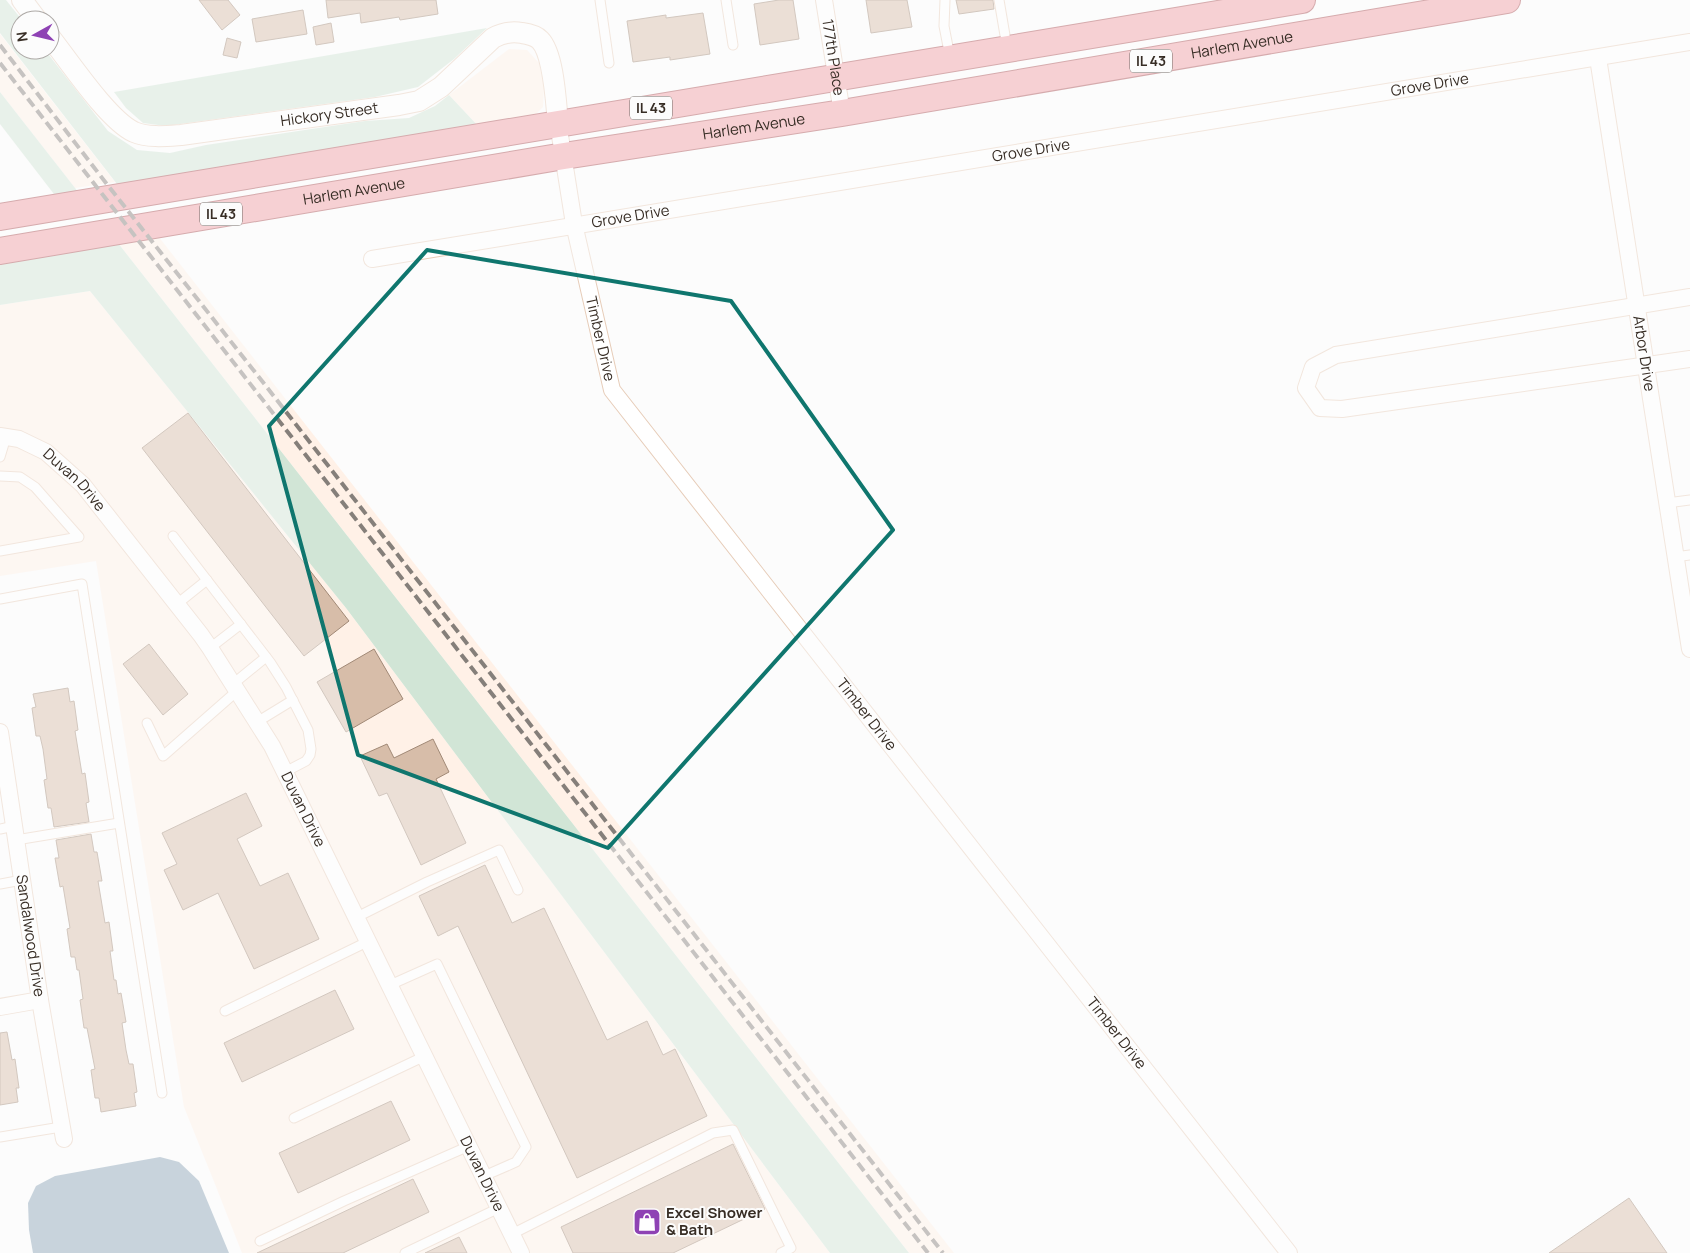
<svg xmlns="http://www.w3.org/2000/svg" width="1690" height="1253" font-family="Manrope,sans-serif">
	<rect width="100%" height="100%" fill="#fcfcfc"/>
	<g fill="#fff1e7">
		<path d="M0,34l115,148 -40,6 -75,-96z"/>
		<path d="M509,49l18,1 12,13 5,23 -1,21 -8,8 -55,13 -31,-33z"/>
		<path d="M158,236l796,1017h-45l-791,-1010z"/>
		<path d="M90,291l256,317 484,645h-588l-27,-69 -31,-77 -88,-546 -96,15v-271z"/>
	</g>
	<g fill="#d1e5d6">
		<path d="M0,0h6l16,20h-2v30h25l63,81 29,19 33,3 36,-8 92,-14 67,-10 44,-3 26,-12 14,-11 31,33 -360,60 -120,-155z"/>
		<path d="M487,28l-33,31 -36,28 -43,10 -209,29 -23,-3 -17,-15 -12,-16z"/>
		<path d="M0,92l79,101 -22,5 -57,-74z"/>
		<path d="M118,243l791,1010h-79l-484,-645 -256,-317 -90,14v-43z"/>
	</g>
	<path fill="#8aa3b7" d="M160,1157l19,5 20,19 30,72h-196l-4,-23 -1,-27 8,-17 19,-10z"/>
	<g fill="#d7bda9" stroke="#a18976">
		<path d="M199,0h29l12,15 -18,15z"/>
		<path d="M326,0h110l2,14 -38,6 -1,-3 -38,6 -1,-10 -32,5z"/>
		<path d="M779,0h14l6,39 -39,6 -6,-41z"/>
		<path d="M866,0h41l5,27 -41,6z"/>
		<path d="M956,0h37l1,9 -35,5z"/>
		<path d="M303,10l4,24 -51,8 -4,-23z"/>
		<path d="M703,13l7,41 -40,6v-3l-37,5 -6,-41 39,-6v3z"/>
		<path d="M331,23l3,19 -18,3 -3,-18z"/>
		<path d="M227,38l14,4 -4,16 -14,-3z"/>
		<path d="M188,413l161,208 -45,35 -162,-208z"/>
		<path d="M149,644l39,50 -25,21 -40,-51z"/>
		<path d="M374,649l29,50 -57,33 -29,-50z"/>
		<path d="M68,688l2,14 4,-1 4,29 -3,1 7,43 3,-1 4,29 -3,1 3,19 -35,5 -3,-19h-3l-4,-28 3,-1 -4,-30 -3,-13h-4l-4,-28 4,-1 -3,-13z"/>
		<path d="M433,739l16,33 -13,7 30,64 -45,22 -34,-72 -8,3 -19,-40 27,-12 7,14z"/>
		<path d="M246,793l16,33 -25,13 23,47 28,-13 31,66 -65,30 -36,-76 -35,17 -19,-40 13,-6 -15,-31z"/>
		<path d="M91,834l3,18h3l5,29h-4l7,42 4,-1 4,29h-3l4,29h2l2,14 3,-1 5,29 -4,1 4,27 3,14h4l4,28 -3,1 2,13 -35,6 -2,-14h-4l-4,-28 4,-1 -8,-41h-3l-4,-28 3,-1 -4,-29h-2l-2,-13h-4l-4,-28 3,-1 -7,-42 -3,1 -5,-29h4l-3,-18z"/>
		<path d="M485,865l27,58 32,-15 63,132 40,-19 16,34 12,-6 32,67 -130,62 -119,-252 -20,10 -19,-40z"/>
		<path d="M335,990l19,39 -112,53 -18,-39z"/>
		<path d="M7,1032l5,28 3,-1 4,29h-3l2,14 -18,3v-72z"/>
		<path d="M391,1101l19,39 -112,53 -19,-40z"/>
		<path d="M733,1144l32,65 -92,44h-100l-12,-26z"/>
		<path d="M413,1179l16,33 -86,41h-86z"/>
		<path d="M1629,1198l38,55h-118z"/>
		<path d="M459,1237l8,16h-42z"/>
	</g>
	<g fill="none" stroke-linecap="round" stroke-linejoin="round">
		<defs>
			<g id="service">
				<path d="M600,0l9,63"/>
				<path d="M726,0l7,45"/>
				<path d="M945,0l-1,26 6,31"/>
				<path d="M999,0l8,47"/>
				<path d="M0,457l6,-20"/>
				<path d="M0,476l20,1 15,10 44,50 -79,14"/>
				<path d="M1667,503l23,-3"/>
				<path d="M173,536l97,126 16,25 22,43 3,19 -1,6 -4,6 -21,11"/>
				<path d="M1675,557l15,-2"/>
				<path d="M0,599l82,-15 80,509"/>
				<path d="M177,604l30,-24"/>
				<path d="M210,648l31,-24"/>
				<path d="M233,684l33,-27"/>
				<path d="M257,722l36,-22"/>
				<path d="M147,723l16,33 74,-65"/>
				<path d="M0,829l14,-3"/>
				<path d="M16,840l103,-17"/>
				<path d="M0,884l22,-4"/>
				<path d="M357,917l70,-35 72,-32 19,40"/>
				<path d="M390,985l47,-21 89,183 -10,15 -32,14"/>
				<path d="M225,1011l144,-70"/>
				<path d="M294,1118l131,-62"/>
				<path d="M0,1137l61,-10"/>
				<path d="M512,1234l201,-101 20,-3 58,118 -10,5"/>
				<path d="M260,1241l84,-40 125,-55"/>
				<path d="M405,1253l94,-45"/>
			</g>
			<g id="minor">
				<path id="s1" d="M824,0l18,113"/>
				<path id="s2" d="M1598,58l92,591"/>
				<path id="s3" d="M558,123l16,101 38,166 677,863"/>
				<path id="s4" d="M372,259l1318,-217"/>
				<path d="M1690,297l-354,58 -23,12 -7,21 14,20 22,1 348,-50"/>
				<path id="s5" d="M0,436l19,3 27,13 37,33 118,150 9,13 62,98 249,507"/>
				<path id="s6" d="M0,732l40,268 24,139"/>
				<path d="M0,1007l40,-7"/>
			</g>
			<g id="tertiary">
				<path d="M22,0l15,20"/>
				<path id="s7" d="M50,37c19,24 58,83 84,95 14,6 33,4 47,3l218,-30 20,-4 22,-14 52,-49c9,-5 18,-7 29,-5 7,1 14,3 18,7 14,14 16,64 18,83"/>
			</g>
			<g id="primary">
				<path d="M0,217l1302,-217"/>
				<path id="s8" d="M0,251l564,-95 278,-43 665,-113"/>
			</g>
		</defs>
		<use href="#service" stroke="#e7cdb9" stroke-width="11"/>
		<use href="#minor" stroke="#e7cdb9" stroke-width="18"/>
		<use href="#tertiary" stroke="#e7cdb9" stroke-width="22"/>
		<use href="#primary" stroke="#a74a4e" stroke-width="28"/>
		<use href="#service" stroke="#fff" stroke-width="9"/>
		<use href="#minor" stroke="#fff" stroke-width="16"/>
		<use href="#tertiary" stroke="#fff" stroke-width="20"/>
		<use href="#primary" stroke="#ef9ba2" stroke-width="26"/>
		<g stroke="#857f7a" stroke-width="4" stroke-dasharray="10 5" stroke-linecap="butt">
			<path d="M0,45l106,138 156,198 681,872"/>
			<path d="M0,63l928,1190"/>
		</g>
	</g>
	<path d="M0 0H1690V1253H0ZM427,250l304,51 162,229 -285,318 -250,-93 -89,-329z" fill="#fcfcfc" fill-opacity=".55" fill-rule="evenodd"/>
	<path fill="none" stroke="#0f766e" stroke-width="4" stroke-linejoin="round" d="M427,250l304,51 162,229 -285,318 -250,-93 -89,-329z"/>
	<defs>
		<symbol id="shop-square" viewBox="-11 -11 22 22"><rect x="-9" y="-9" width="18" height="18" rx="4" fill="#8e42b4" stroke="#fcfcfc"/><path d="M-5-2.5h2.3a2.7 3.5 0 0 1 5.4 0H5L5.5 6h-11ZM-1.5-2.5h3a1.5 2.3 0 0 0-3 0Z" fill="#fff"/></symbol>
	</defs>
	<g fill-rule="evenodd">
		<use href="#shop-square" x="631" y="1206" width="32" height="32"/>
	</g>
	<g text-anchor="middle" stroke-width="4" stroke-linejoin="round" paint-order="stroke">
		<g fill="#fcfcfc" stroke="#726b66" stroke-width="1">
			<rect x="1130" y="49.5" width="42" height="23" rx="4"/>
			<rect x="630" y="96.5" width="42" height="23" rx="4"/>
			<rect x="200" y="202.5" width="42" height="23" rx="4"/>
		</g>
		<g font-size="14" font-weight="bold" fill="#372d25">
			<text x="1151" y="66">IL 43</text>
			<text x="651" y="113">IL 43</text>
			<text x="221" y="219">IL 43</text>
		</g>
		<g font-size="15" fill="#372d25" stroke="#fcfcfc">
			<text dy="5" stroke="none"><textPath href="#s8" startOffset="1259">Harlem Avenue</textPath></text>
			<text dy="5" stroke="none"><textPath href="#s1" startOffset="58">177th Place</textPath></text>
			<text dy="5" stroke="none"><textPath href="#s4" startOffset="1072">Grove Drive</textPath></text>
			<text dy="5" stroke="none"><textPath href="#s7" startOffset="325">Hickory Street</textPath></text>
			<text dy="5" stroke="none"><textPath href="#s8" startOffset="764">Harlem Avenue</textPath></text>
			<text dy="5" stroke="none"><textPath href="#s4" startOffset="668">Grove Drive</textPath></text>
			<text dy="5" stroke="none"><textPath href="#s8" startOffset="359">Harlem Avenue</textPath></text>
			<text dy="5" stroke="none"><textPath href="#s4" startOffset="262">Grove Drive</textPath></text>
			<text dy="5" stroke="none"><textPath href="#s3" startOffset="220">Timber Drive</textPath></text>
			<text dy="5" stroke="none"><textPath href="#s2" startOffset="299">Arbor Drive</textPath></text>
			<text dy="5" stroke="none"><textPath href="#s5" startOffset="89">Duvan Drive</textPath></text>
			<text dy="5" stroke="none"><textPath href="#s3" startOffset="685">Timber Drive</textPath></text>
			<text dy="5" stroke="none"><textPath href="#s5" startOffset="492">Duvan Drive</textPath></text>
			<text dy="5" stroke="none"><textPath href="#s6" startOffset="206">Sandalwood Drive</textPath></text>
			<text dy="5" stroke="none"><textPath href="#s3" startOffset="1090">Timber Drive</textPath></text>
			<text dy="5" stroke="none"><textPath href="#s5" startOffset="898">Duvan Drive</textPath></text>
		</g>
		<g font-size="15" font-weight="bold" fill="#372d25" stroke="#fcfcfc" text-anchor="start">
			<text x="666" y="1218">Excel Shower<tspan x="666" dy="17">&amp; Bath</tspan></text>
		</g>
	</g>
	<g transform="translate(35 35) rotate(262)"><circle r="24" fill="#fcfcfc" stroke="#ada9a6"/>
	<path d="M0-4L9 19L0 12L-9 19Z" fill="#8e42b4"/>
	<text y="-8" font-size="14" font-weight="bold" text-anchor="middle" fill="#372d25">N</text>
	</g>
</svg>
